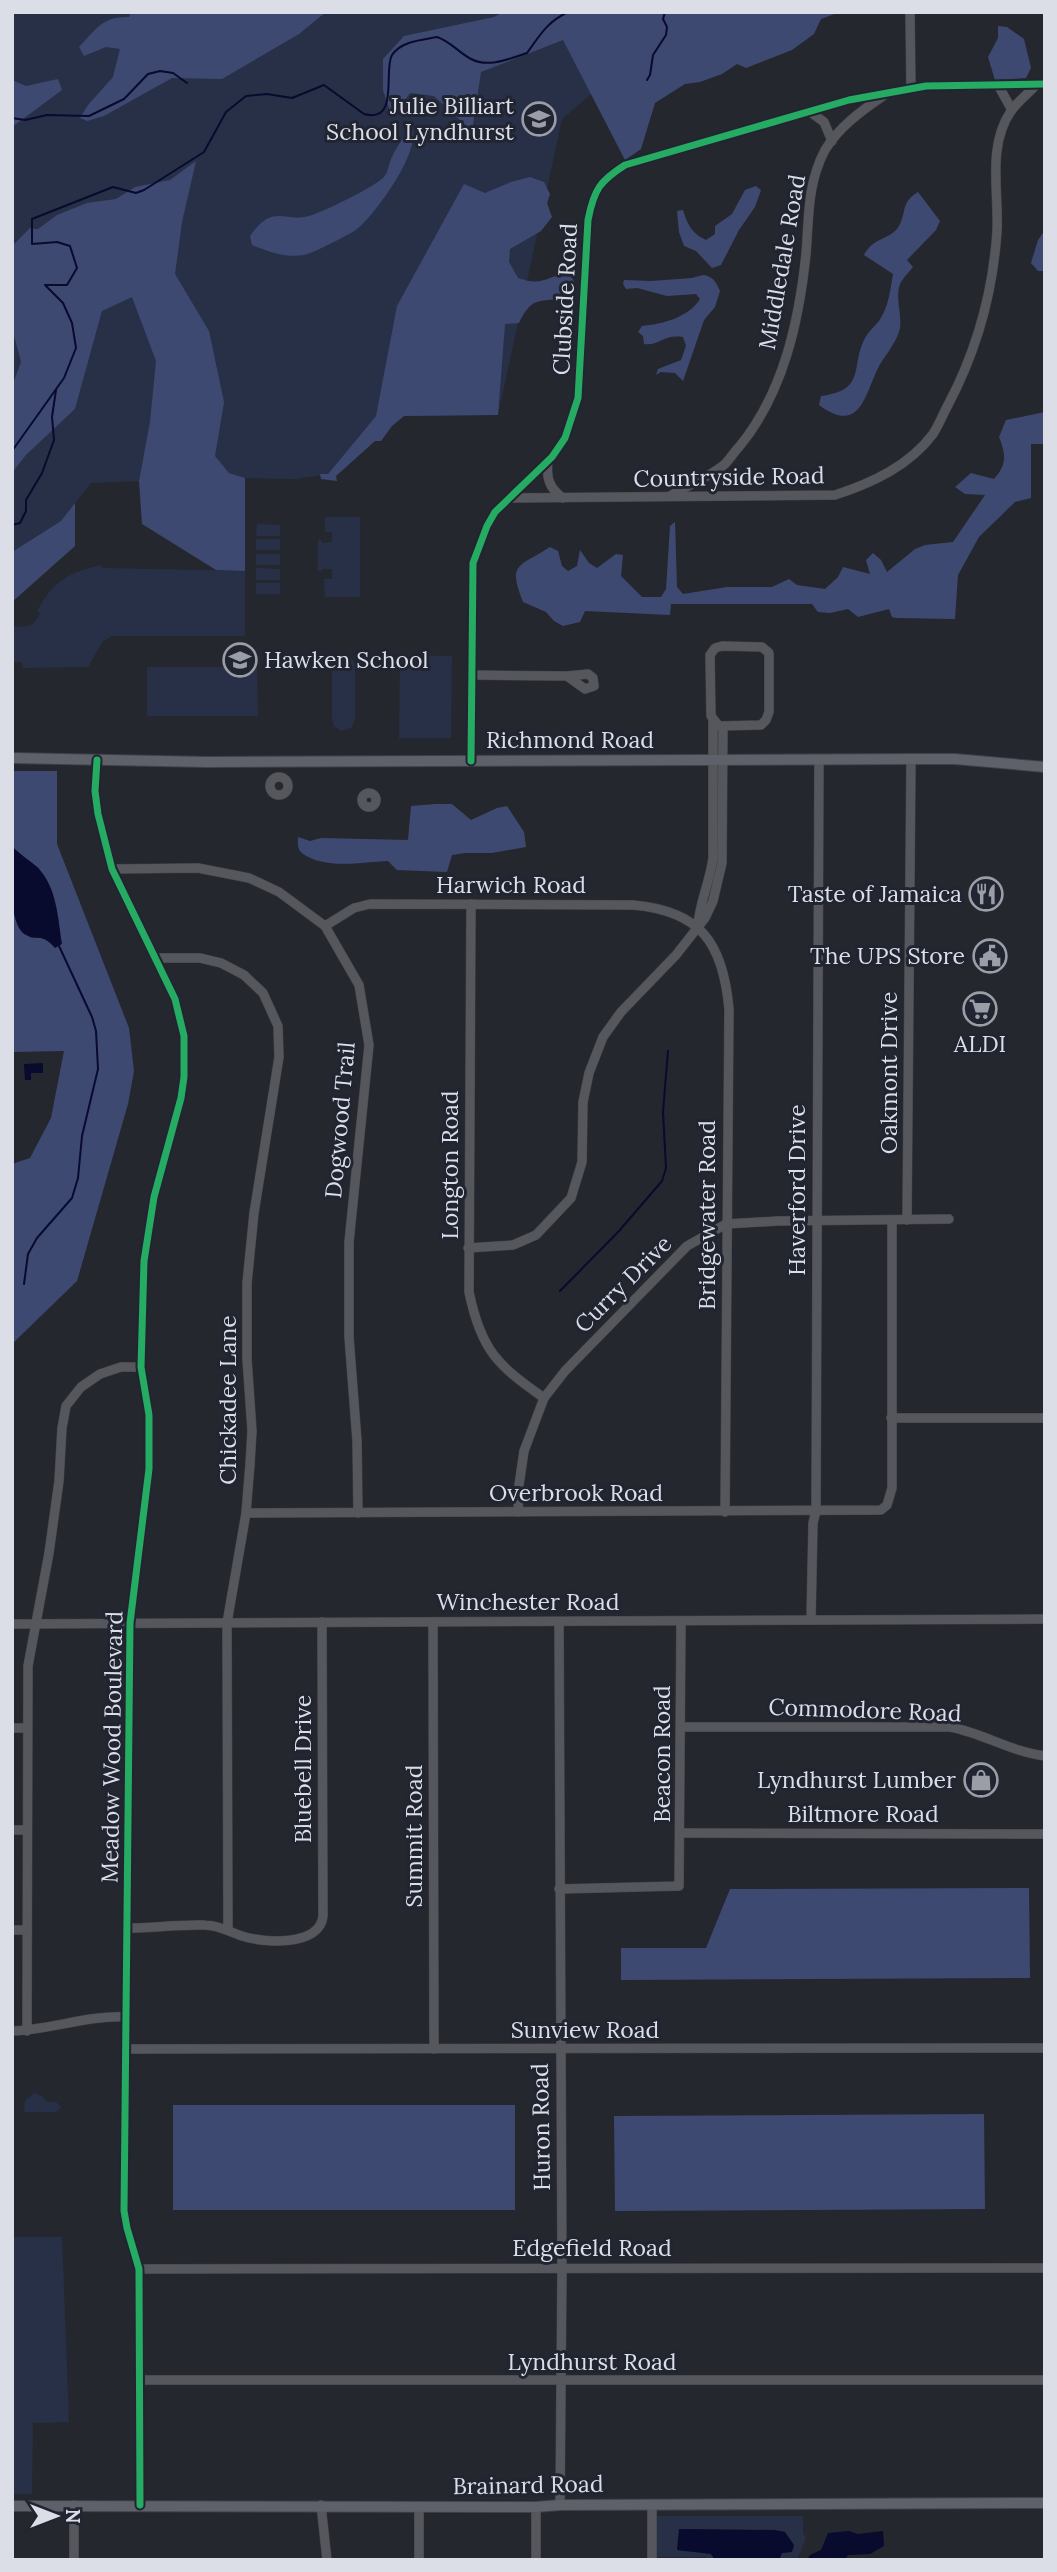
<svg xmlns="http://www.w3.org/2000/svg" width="1057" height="2572" font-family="Lora,serif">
	<rect width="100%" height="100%" fill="#25272e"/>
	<g fill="#283048">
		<path d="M12,12h676l-126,107 -64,296 -122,1 -48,58 -32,5 -51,-1 -16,-5 -54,-63 -19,-46 -6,57 -11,60 -48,2 -30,38 -49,31v-79l14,-18 49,-46 27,-98 5,-80 -76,-3 -19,18z"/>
		<path d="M12,329l9,33 -9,24z"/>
		<path d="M325,517h35v80h-35l-1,-18h8v-10h-10l-1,2h-3v-31h3l1,3 10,-1v-10h-7z"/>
		<path d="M257,524l23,1v11h-24z"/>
		<rect x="256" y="539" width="24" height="11"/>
		<rect x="256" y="554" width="24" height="11"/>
		<path d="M101,565l1,3 143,3v65h-133l-10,6 -14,25 -65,1 -1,-6h-10v-36c15,1 22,2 28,-13l-3,-2c17,-31 31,-38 64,-46z"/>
		<path d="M256,568l24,1v11h-24z"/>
		<rect x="256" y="583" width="24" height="11"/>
		<path d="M400,655l52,1 -1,82h-52z"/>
		<path d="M344,656l6,1 5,6v57l-4,8 -10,3 -7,-5 -2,-8v-54l2,-7z"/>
		<path d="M147,667h110l1,49h-111z"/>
		<path d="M34,2093l8,3 4,6h10l5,5 -5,5h-32l1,-11z"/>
		<path d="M12,2237h50l7,185 -36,1 -1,71h-20z"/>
		<path d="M652,2516h151v17l3,5 -9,22h-18l6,-27 -10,-3 -96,-1 -1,21 33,4 4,6h-8l-1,-3h-54z"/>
	</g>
	<g fill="#3e4971">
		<path d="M131,12h195l-27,22 -77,45 -50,-1 -68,38 -17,5 -7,-3 8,-13 25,-28 7,-28 -14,-2 -22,9 -5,-9c17,-18 24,-31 50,-30z"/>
		<path d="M503,12h334v1l-16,6 -7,15 -22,16 -46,18 -9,-4 -15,10 -22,8 -15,2 -30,19 -14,46 -16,11 -62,-120 -82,32 -9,59 -38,-35 -24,-3 -7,10 -13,8 -7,-21v-31l21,-23 90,-19z"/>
		<path d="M998,26l9,1 17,12 7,29 -5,10 -31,2 -7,-23 10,-19z"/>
		<path d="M58,79l4,11 -50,37v-47l14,6z"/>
		<path d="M409,129h3c9,22 -37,86 -55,100 -6,5 -46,25 -53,26 -19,3 -35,-3 -52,-10l-2,-9c25,-35 34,-11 62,-21 13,-4 64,-29 72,-38 4,-4 4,-11 6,-15 4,-12 13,-23 19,-33z"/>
		<path d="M196,161l-14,61 -7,52 34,57 15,71 -9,54 14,17 16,5v93l-29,-1 -74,-46 -3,-43 11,-60 6,-60 -24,-64 -30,14 -27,98 -49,46 -14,18v-87l9,-24 -9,-33v-83l18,-18 8,1 19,-14 30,-12 29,-4 19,-12 35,-7z"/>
		<path d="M530,177l14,5 6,12 -3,9 5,14 -11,14 -31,18 -1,13 9,16c27,10 30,-5 54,-4l3,14 -3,8c-28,9 -38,-5 -53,27l-14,1 -7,91 -94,1 -12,10 -11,15h-6l-39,35 1,5 -16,-2 -1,-5h8l48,-58 21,-110 67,-122 21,9 26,-11z"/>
		<path d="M756,186l5,4 -6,17 -16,23 -18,35 -9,3 -16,-17 -12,-5 -5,-14 -2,-21 6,-1c4,14 9,24 23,30l9,-6v-8l17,-12 13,-24z"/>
		<path d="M918,192l22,29 -4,9 -29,30 6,7c-4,5 -10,11 -13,17 -5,15 2,30 0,44 -3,14 -14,26 -21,38 -14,27 -18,70 -60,39l2,-9c46,-6 29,-29 44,-58 4,-7 10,-12 14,-17 10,-15 11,-30 14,-47l-29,-19c9,-18 27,-15 35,-29 8,-14 1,-23 19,-34z"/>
		<path d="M1045,230v41h-7l-7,-8 7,-23z"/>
		<path d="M703,275c10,1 13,7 17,16l-5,16 -11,13 -21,61 -8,-8 -14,-1 -5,3 2,-6 23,-9 5,-14 -3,-9c-21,-3 -22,9 -39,7l-1,-8 -5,-4 4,-6c20,-2 46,-8 58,-27l-4,-5 -29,2 -30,-8 -11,1 -3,-5 1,-4 27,1 41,-3z"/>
		<path d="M1045,412v32h-14v54l-16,4 -36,35 -21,38 -3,44 -58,-1 -5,-1 -3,-8 -31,8 -10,-8 -18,4 -12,-1 -6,-8h-141l-1,11 -85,-4 -5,11 -17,4 -9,-5 -8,-9 -23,-10c-15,-39 -6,-34 27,-55l8,4 4,15 6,5 9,-5 3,-16 9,13 8,5 19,-14 7,1 -2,21 21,21h19l5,-8 4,-63 5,-4 2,65 6,7 44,-7h45l17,-8 8,6 28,4 13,-12 5,-10 27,7 -4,-14 7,-7 8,7 6,12 28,-23 10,-4 28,-3 32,-47 -20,-1 -10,-7 16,-14 23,6c13,-14 12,-25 5,-42l7,-17z"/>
		<path d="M75,503v43l-63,56v-50l49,-31z"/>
		<path d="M12,771h45v73l72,184 5,43 -6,33 -51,177 -65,63v-180l18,-6 21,-40 13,-67 -52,1v-144l7,17 11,12c11,-1 18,3 25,11l-16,-80 -18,-12 -9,-10z"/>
		<path d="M435,804h17l19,16 26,-12 10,-2 17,26 2,15 -34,6h-27l-13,2 -5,17 -50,-2 -9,-9c-26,1 -64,9 -86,-8 -5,-4 -4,-10 -4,-16l12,4 11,-3 87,2 3,-34z"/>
		<path d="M1029,1888l1,90 -409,2v-32h85l24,-59z"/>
		<rect x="173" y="2105" width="342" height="105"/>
		<path d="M984,2114l1,95 -370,2 -1,-95z"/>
	</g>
	<g fill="#080a2e">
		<path d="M12,846c8,9 18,14 26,22 19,19 20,51 24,76l-7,4c-13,-16 -17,-6 -29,-13 -19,-10 -14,-69 -14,-89z"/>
		<path d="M43,1063v10h-12v7h-6l-1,-16z"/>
		<path d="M679,2529l96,1 10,2 9,13 -2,7 -10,1 -3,7h-64l-4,-6 -34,-4z"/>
		<path d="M849,2531l9,3 25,-3 1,15 -14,8 -22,1 -3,5h-38l3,-5 11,-5 7,-17z"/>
	</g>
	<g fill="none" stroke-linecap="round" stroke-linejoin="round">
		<g stroke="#080a2e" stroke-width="2">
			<path d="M647,80l3,-5 3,-20 13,-20 1,-8 -4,-8 2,-7"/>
			<path d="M12,118l13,2 22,-5 42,1 35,-17 24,-25 12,-3 13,2 14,10"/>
			<path d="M12,451l52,-73 12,-30 -4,-25 -9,-20 -18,-18h22l10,-17 -7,-22 -13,-4 -25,2v-25l81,-32 23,6 8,-3 60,-38 22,-40 20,-16 21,-2 25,4 32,-13 40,29c36,10 19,-44 28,-59 9,-14 30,-15 45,-18 13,4 21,15 34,22 17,9 38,0 56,-6 13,-18 20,-31 41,-41"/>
			<path d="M12,525l8,-2 6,-12v-11l16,-27 12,-33 -2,-23 4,-27"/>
			<path d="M24,1284l4,-30 9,-16 35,-40 6,-20 4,-42 16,-67 -2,-38 -4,-14 -33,-71"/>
			<path d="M560,1291l59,-60 43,-50 4,-13 -3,-56 5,-61"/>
		</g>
		<defs>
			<g id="minor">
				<path d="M910,12l1,77"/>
				<path d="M998,85l14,25"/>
				<path d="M809,111l15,11 8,19"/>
				<path d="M548,461c-2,17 1,27 15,37"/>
				<path d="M670,496c17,-10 41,-20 55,-32 5,-5 9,-12 14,-17 44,-53 60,-125 67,-193 3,-36 1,-70 19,-104 14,-23 36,-39 58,-54"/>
				<path d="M509,498l326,-3c37,-12 74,-29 98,-61 6,-9 10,-20 15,-29 28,-53 45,-113 49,-174 2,-39 -10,-85 14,-120 7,-10 18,-18 26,-27"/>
				<path d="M722,646l40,1 7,6v59l-3,8 -5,5 -42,1 -8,-10 -1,-61 5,-7z"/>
				<path d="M472,675l95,1 18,13 9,-3 -1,-8 -5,-4 -21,2"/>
				<path d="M97,760l-2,31 3,23 14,55 63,130 9,37v41l-3,21 -27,99 -10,64 -3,106 8,48v54l-19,154 -6,588 3,17 12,41 1,236"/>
				<path d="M471,761l2,-198 14,-37 8,-14 57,-55 13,-19 13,-40 10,-178c6,-31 12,-39 37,-55l224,-65 77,-14 119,-2"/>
				<circle cx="279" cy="786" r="9"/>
				<circle cx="369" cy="800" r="7"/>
				<path d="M112,869l86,-1 51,10 30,14 46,34 34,59 10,60 -20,197v95l8,104 1,72"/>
				<path d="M471,904l-2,388c12,58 28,73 75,106"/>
				<path d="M325,926l29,-18 16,-4 263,1c68,6 90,38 96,104l-4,503"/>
				<path d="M698,926c1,-23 12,-44 15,-68v-138"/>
				<path d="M156,958h44l21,5 23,12 19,18 15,33 1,31 -25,156 -7,70v76l5,72 -2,33 -4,49 -19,110 1,306"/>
				<path d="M907,1220l4,-461"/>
				<path d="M468,1248l45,-3 23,-10 35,-37 11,-36 1,-60 6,-29 14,-36 18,-25 55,-57 29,-37 8,-17 9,-38 1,-137"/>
				<path d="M891,1418h154"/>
				<path d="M518,1512l1,-27 5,-34 20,-53 21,-27 122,-125 39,-22 52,-3 171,-2"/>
				<path d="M246,1513l635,-3 6,-5 5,-17v-267"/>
				<path d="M811,1620l2,-97 3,-12 3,-752"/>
				<path d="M433,1622l1,427"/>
				<path d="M559,1622l3,645 -2,238"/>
				<path d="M12,1624l1033,-5"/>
				<path d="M681,1727h269c33,6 61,25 95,29"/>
				<path d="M12,1728h15"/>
				<path d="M12,1830h15"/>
				<path d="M681,1833l364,1"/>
				<path d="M559,1889l120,-3 2,-265"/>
				<path d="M128,1928c26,0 52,-4 77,-3 14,0 24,7 37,11 21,7 78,11 81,-20l-1,-294"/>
				<path d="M12,1930h15"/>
				<path d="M12,2031c39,-1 75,-16 114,-14"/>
				<path d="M27,2031l1,-365 21,-113 10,-72 3,-53 4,-22 15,-19 19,-13 21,-7h20"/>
				<path d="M126,2049l919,-1"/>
				<path d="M139,2269l906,-1"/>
				<path d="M139,2380h906"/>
				<path d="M74,2505v55"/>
				<path d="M321,2505l6,55"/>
				<path d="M419,2560v-53"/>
				<path d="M536,2560v-53"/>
				<path d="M652,2560v-55"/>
			</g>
			<g id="major">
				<path d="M12,758l195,4 704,-3h44l90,8"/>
				<path d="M12,2506l524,1 24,-2 485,-2"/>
			</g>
		</defs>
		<use href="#minor" stroke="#404248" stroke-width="10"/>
		<use href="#major" stroke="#404248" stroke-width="12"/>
		<use href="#minor" stroke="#55575c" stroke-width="9"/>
		<use href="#major" stroke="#5e616a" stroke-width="10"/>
		<defs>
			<g id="cycleway">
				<path d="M97,760l-2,31 3,23 14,55 63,130 9,37v41l-3,21 -27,99 -10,64 -3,106 8,48v54l-19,154 -6,588 3,17 12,41 1,236"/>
				<path d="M471,761l2,-198 14,-37 8,-14 57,-55 13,-19 13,-40 10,-178c6,-31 12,-39 37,-55l224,-65 77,-14 119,-2"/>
			</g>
		</defs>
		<use href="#cycleway" stroke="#212532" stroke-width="11"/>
		<use href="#cycleway" stroke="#26ab63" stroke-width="7"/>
	</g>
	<defs>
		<symbol id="school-ring" viewBox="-11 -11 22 22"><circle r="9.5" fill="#212532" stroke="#9b9ea6" stroke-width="1.5"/><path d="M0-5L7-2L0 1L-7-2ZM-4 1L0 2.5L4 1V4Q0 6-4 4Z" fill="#9b9ea6"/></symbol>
		<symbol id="restaurant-ring" viewBox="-11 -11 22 22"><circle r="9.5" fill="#212532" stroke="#9b9ea6" stroke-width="1.5"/><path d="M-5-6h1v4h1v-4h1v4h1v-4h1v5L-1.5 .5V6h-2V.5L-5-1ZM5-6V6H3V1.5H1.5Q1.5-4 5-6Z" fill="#9b9ea6"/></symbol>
		<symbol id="civic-ring" viewBox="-11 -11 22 22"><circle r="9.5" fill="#212532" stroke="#9b9ea6" stroke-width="1.5"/><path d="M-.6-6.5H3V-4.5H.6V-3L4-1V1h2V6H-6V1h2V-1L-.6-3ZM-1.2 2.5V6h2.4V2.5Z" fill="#9b9ea6"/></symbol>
		<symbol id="supermarket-ring" viewBox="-11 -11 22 22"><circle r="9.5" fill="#212532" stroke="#9b9ea6" stroke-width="1.5"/><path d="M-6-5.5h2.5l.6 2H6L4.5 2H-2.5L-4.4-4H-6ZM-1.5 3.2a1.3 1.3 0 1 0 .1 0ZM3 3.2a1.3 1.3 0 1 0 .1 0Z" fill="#9b9ea6"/></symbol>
		<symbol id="shop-ring" viewBox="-11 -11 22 22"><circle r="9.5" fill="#212532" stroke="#9b9ea6" stroke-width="1.5"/><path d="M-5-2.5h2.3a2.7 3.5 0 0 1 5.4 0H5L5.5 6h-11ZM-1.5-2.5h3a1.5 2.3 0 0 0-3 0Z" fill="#9b9ea6"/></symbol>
	</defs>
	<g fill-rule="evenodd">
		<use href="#school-ring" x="520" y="100" width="38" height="38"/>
		<use href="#school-ring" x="221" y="641" width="38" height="38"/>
		<use href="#restaurant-ring" x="967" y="875" width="38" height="38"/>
		<use href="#civic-ring" x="971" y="937" width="38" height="38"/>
		<use href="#supermarket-ring" x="961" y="990" width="38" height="38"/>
		<use href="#shop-ring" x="962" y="1761" width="38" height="38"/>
	</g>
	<g text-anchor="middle" stroke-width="6" stroke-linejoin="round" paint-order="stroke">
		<g font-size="23" fill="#dbdee6" stroke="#212532" text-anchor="end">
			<text x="514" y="114">Julie Billiart<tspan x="514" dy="26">School Lyndhurst</tspan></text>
			<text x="264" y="668" text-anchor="start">Hawken School</text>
			<text x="962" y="902">Taste of Jamaica</text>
			<text x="965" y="964">The UPS Store</text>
			<text x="980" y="1052" text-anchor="middle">ALDI</text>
			<text x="956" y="1788">Lyndhurst Lumber</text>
		</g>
		<g font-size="23" fill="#dbdee6" stroke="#212532">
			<text transform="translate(782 262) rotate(-80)" y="8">Middledale Road</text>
			<text transform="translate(565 299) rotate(-87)" y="8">Clubside Road</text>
			<text transform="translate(729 477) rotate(-1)" y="8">Countryside Road</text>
			<text x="570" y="748">Richmond Road</text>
			<text x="511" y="893">Harwich Road</text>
			<text transform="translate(889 1073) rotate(-90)" y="8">Oakmont Drive</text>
			<text transform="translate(340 1120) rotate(-85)" y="8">Dogwood Trail</text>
			<text transform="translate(450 1165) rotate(-90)" y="8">Longton Road</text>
			<text transform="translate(797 1190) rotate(-90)" y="8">Haverford Drive</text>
			<text transform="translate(707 1215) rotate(-90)" y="8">Bridgewater Road</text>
			<text transform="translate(623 1284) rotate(-45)" y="8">Curry Drive</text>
			<text transform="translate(228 1400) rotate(-90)" y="8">Chickadee Lane</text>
			<text x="576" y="1501">Overbrook Road</text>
			<text x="528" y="1610">Winchester Road</text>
			<text transform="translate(865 1710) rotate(2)" y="8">Commodore Road</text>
			<text transform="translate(112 1747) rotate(-89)" y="8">Meadow Wood Boulevard</text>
			<text transform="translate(662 1754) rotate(-90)" y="8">Beacon Road</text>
			<text transform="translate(303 1769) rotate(-90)" y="8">Bluebell Drive</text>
			<text x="863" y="1822">Biltmore Road</text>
			<text transform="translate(414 1836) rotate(-90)" y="8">Summit Road</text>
			<text x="585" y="2038">Sunview Road</text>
			<text transform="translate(541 2127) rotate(-91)" y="8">Huron Road</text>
			<text x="592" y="2256">Edgefield Road</text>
			<text x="592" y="2370">Lyndhurst Road</text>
			<text transform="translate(528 2485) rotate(-1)" y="8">Brainard Road</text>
		</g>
	</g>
	<rect width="1057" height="2572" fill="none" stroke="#dbdee6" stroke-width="28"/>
	<g transform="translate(56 2516) rotate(90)" stroke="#212532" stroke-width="5" paint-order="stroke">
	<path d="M0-5L12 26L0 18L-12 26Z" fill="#dbdee6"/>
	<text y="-10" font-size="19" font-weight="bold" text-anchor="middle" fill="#dbdee6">N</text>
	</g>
</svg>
